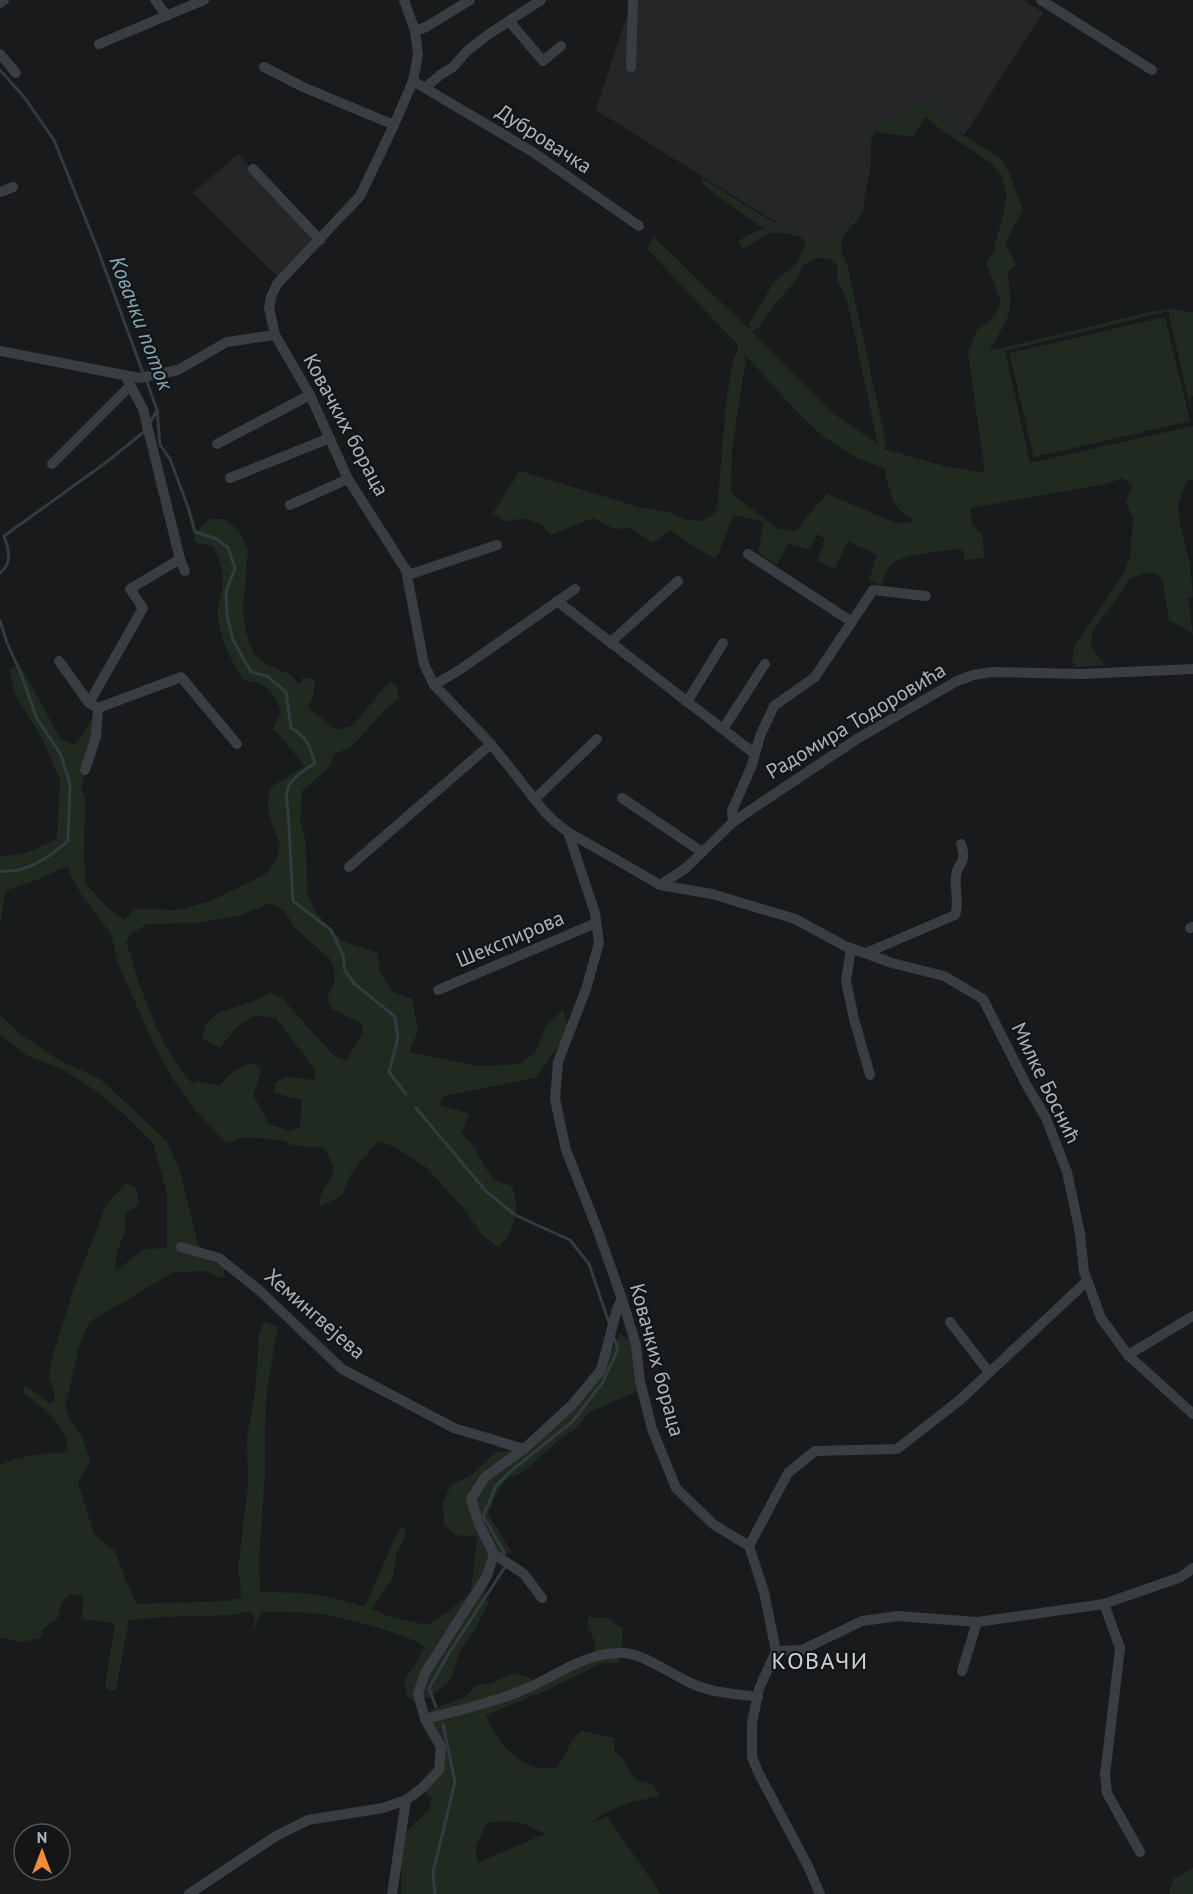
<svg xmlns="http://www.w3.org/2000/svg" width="1193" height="1894" font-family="'PT Sans',sans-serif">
	<rect width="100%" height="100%" fill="#191a1b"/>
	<g fill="#252628">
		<path d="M632,0h392l19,13 -79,122 -11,-6 -26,-23 -13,-3 -14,18 -22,4 -7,15v25l-7,35 -17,26 -20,17 -18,-4 -24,-11 -189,-118z"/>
		<path d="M238,154l82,86 -39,40 -88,-87z"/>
	</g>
	<g fill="#212a21" fill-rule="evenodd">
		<path d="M915,103h6l6,3 26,23 49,30 7,13 14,38 -18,33 11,22 -9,9c9,38 0,46 -18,77l161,-39 18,-3 25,3v84l-4,1 4,22 -25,-108 -163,40 25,112 163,-37v54l-6,1 -9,23 2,21 10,38 3,34 -5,1 5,36 -24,-14 -6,-37 -6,-9 -12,-1 -15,6 -37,52 -3,14 15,20 -29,2 -4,-7 2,-14 48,-69 8,-19 3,-40 -7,-15 6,-17 -9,-8 -17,6 -136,24 2,15 11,14 1,21 -19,2 -3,-11c-17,2 -57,4 -70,15 -6,6 -8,14 -11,21l-12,-5 8,-25 -29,-14 -13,28 -18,-8 8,-22 -8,-5 -7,16 -22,-6 -11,21 -19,-12 6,-31 -30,-7 -18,44 -15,-8 -31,-21 -17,13 -22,-15 -17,1 -21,-11 -42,17 -10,-11 -19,-6 -15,4 -14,-9 27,-42 119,36 29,5 19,8 15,1 13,-8 3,-12 8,-100 8,-43 4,-6 -1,-8 -90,-95 7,-12 97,94 -2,-8 25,-41 21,-17 11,-21 -5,-7c-35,-9 -29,-4 -58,12l-5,-7 9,-7 17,-6 -56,-40 -7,-7 3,-3c39,24 78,54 123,64l20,-17 17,-26c4,21 -22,26 -23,45 0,7 5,16 7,23l38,175 -2,6 60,17 41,7 -17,-120 9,-23 18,-14 6,-15 -15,-38 7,-10 10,-38 4,-20 -6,-20 -9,-11 -45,-30 -22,-17 -12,20 -38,-5 9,-15 12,5 4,-1zM817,258l14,1 7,8 -1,12 10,21 31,144 -43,-29 -83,-83 6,-4 19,-26 15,-17 12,-20zM745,355l55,60 24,22 33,21 29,11 -1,6c6,17 8,37 27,43l-1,5 -17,-1 -67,-28 -32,37 -17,-2 -47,-36 1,-44 13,-84z"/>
		<path d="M1165,317l25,104 -156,36 -25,-104z"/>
		<path d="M210,519h15l14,12 9,19 -5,59 3,24 8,21 14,11 21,9 11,10 3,-7 12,3 -2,17 -5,10 28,23 16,-4 38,-45 7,6 2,12 -14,10 -33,38 -18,7 -4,12 -28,25 -2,31 6,19 1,52 9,19 15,18 13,12 34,11 2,19 13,20 19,7 6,32 -9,21 68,14 43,-2 16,-12 9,-25 18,-17 7,21 -35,47 -92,18 -3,9 29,9 -8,18 14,16 9,18 11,14 17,6c8,27 4,40 -13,62l-17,-13 -17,-25 -39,-43 -31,-20 -17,-6 -26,31 -10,23 -22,12c-3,-27 29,-24 3,-59l-31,-3 -10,-5 -38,-3 -18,6 -30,-32 -24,-33 -19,-35 -35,-80 -7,-29 -30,-40 -10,-17 -3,-11 -34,15 -29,10 -5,35v-70c22,0 39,-7 57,-18l3,-58 -16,-38 -29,-48 -5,-24 9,-7 41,75 13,7c9,-5 13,-18 19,-27l6,4 -17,64 4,12 -1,62 2,24 23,25 16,11 9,-11 45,1 32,-9 55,-27 10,-14 4,-14 -11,-32 -1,-17 3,-10 34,-21 -32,-38 8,-16c-7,-20 -15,-30 -38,-32 -11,-19 -27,-47 -25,-70 0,-6 3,-13 4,-19 3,-17 -2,-29 -9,-45l-15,-3 -4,-3 3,-9zM271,903l14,9 11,17 33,29 4,6 2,17 -8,17 5,11 31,15 -1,10 -15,26 -13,-4 -52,-58 -12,-6 -14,8 -41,14 -9,11 -4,13 18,10 19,-23 17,-10 20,3 40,53 -2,9 -28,-3 -11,6v10l27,7 -2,27 -10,4 -22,-7 -5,-13 -10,-15 8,-25 -6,-8c-16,2 -26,11 -35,23l-22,-5 -5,3c-35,-36 -52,-95 -67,-142l5,-8 16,-10 48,-1 43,-7z"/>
		<path d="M0,1015l23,21 34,23 43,20 66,61 14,31 21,85 24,12 -2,11 -18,-8 -31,1 -85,50 -11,28 -13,58 5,12 12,16 8,25 -12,22 16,51 21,17 10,28 12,25 89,-3 16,-3 -4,-29 10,-84 -1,-47 8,-45 4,-59 5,-12 14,4 -11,63 -2,36v52l-6,79 1,36 43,1 31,5 31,9 32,-74 6,-8 3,9 -10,21 -3,23 -21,31 15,7 40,9 21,-13 23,-20 6,-55 -22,-2 -11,-11 -1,-23 9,-17 17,-7 27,-25 28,-3 77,-79 19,-36 16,11 6,44 -52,23 -16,18 -19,13 -29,27 -20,10 -9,13 -9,21 24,39 -18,1 -9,41 3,9 -12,24 -16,22 -6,21 -6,12 -19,15 -16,2 -6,-3 -3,-17 10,-13 10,-20c-11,-12 -83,-30 -102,-33 -20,-2 -40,-2 -60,-2l-8,17v-12l-5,-6 -15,4 -69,2 -36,3 -13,69 -6,2 -5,-5 10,-63 -33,-4 1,-22 -12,-3 -9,8 -5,17 -13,9 -4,10 -17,4 -23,-4v-173c21,-9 41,-12 63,-12l5,-5c-3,-26 -25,-40 -45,-55l2,-8 24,18 4,-1 2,-10 -6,-15 3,-18 20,-66 34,-88 20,-22 11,6 2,15 -14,10v18l-8,20 -2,19 30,-22 22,-1v-55l-14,-50 -28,-28 -32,-26 -29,-19 -36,-14 -28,-21z"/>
		<path d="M588,1617l19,1 15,10v19l-4,16h-15l-58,28 -59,24c9,21 24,44 47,51 7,3 16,2 23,2 12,-13 11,-27 26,-37l32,7v12l9,10 13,20 17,4 7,12c-27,5 -48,10 -69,27l16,-7 54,78h-260l1,-50 3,-11 23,-22 4,-13 -10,-10 17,-18 2,-23 -16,-28 7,-9 34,-14 11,-11 13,-1 23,-11 15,4 10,6 57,-27v-14l-7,-14zM507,1821l21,4 17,9 -68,29 -1,-18 11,-22z"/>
		<path d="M1193,1868v26h-24l4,-15z"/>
	</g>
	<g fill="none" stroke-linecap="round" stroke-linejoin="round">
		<g stroke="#2f3c40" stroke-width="3">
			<path d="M0,70l24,27 30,43 44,110 45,123"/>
			<path d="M146,379l11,31 -7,13"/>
			<path d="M157,410l3,35 10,14 18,48 7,25 22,7 11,9 7,20 -9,24 1,23 6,25 18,32 16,4 19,16 5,36c15,8 19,18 24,35 -21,15 -33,19 -27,47l5,91 38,29 12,25 2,16 10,13 40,33 3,21 -9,34 17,22"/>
			<path d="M0,573c13,-11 9,-23 4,-37l100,-72 41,-33"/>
			<path d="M0,621l7,22 15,33 14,41 25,38 9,29 -2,57c-19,16 -42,33 -68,30"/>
			<path d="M416,1108l70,83 29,24 55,25 19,24 20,59"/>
			<path d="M504,1558v-6l-21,-36 13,-30 16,-16 60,-48 31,-40 15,-33 -4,-11"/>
			<path d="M436,1707l-7,-19 20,-35 56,-86v-3"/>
			<path d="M435,1894l-2,-22 22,-90 -12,-58"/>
		</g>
		<g stroke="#3a3d41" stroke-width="10">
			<path d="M155,0l12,16"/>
			<path d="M404,0l11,31 3,24 -5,26 -19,44 -34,71 -83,88 -6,13 -2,11 6,27 35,60 38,84 58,91 18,94 10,21 57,59 53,67 11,11 13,10 68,39 24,14 52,9 83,25 50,27 47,17 52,13 39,23 43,85 20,34 21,54 13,61 4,39 17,46 27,37 65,59"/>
			<path d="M1041,0l111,70"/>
			<path d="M0,3l4,-3"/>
			<path d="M509,21l34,40 18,-15"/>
			<path d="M415,31l11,-4 44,-27"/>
			<path d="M99,44l105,-44"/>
			<path d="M0,54l16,19"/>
			<path d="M264,67l39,20 91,38"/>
			<path d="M631,67l2,-67"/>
			<path d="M413,81l120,71 106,74"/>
			<path d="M425,88l15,-13 13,-8 14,-16 22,-17 52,-34"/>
			<path d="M253,169l67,71"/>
			<path d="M0,192l13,-5"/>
			<path d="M0,351l139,27 39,-8 49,-28 48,-7"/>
			<path d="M126,377l17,32 37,150 5,12"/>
			<path d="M217,444l93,-49"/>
			<path d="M52,464l78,-78"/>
			<path d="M230,478l100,-40"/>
			<path d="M290,505l58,-26"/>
			<path d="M748,554l104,68"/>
			<path d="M180,559l-50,30 13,19 -54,95 9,5 83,-31 56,67"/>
			<path d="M408,575l89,-30"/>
			<path d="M557,601l198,153"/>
			<path d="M611,642l67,-61"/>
			<path d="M59,661l30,42"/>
			<path d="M434,685l27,-16 114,-80"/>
			<path d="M687,702l36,-59"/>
			<path d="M723,729l42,-65"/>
			<path d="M85,770l11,-33 2,-29"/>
			<path d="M622,798l80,54"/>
			<path d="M535,799l62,-60"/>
			<path d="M733,822l-1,-11 20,-46 8,-29 14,-30 41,-29 58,-87 53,6"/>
			<path d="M568,832l27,81 4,30 -13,46 -28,73 -3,37 11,51 32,81 24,68 14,46 4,36 12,48 24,59 37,36 36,22 15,46 12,59 -17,38 -7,34v34l6,15 50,94 12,28"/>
			<path d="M349,867l142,-123"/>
			<path d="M660,885l26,-17 47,-46 43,-29 81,-54 98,-57 18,-7 18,-3 90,2 112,-5"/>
			<path d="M1190,928l3,-1"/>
			<path d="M851,948l-5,33 8,38 16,56"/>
			<path d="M866,953l89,-38c5,-13 -1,-25 1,-39 2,-16 12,-11 5,-32"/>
			<path d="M438,990l158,-67"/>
			<path d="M181,1247l38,11 41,33 82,78 112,59 70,21"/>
			<path d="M950,1322l39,50"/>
			<path d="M1128,1355l65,-39"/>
			<path d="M749,1546l39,-73 27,-22 82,-2 63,-49 127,-119"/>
			<path d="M494,1554l30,20 18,24"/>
			<path d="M1104,1604l16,44 -15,127 2,18 33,59"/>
			<path d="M776,1651l26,-1 60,-29 36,-5 79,6 127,-18 77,-27 12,-9"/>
			<path d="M962,1671l15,-49"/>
			<path d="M425,1719c31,-8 63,-15 93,-27 35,-13 66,-41 106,-39 21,1 51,24 71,32 19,8 42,9 63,12"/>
			<path d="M189,1894l87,-58 32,-16 75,-12 23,-8 16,-12 17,-18 2,-23 -16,-28 -7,-25 7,-21 62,-97 7,-22 -15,-30 -8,-25 14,-22 39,-28 48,-44 29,-35 16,-61 5,-10"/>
			<path d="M392,1894l14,-94"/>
		</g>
	</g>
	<g text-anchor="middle" stroke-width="4.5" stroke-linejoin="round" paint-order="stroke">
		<g font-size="21" fill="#acb4bb" stroke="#141516">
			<text transform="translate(544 139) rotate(33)" y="7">Дубровачка</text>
			<text transform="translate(346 425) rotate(62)" y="7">Ковачких бораца</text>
			<text transform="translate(856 721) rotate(-31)" y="7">Радомира Тодоровића</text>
			<text transform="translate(510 939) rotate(-23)" y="7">Шекспирова</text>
			<text transform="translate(1046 1083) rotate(64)" y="7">Милке Боснић</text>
			<text transform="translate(315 1314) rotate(41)" y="7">Хемингвејева</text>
			<text transform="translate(657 1360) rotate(75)" y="7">Ковачких бораца</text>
		</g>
		<g font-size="22" font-style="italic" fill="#83a9b6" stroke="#141516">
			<text transform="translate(142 323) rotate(69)" y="8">Ковачки поток</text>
		</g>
		<g font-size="24" letter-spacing="1.5" fill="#cdd2d7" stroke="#141516">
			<text x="820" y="1669">КОВАЧИ</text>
		</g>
	</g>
	<g transform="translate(42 1852)"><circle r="28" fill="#141516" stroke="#515558" stroke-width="1.5"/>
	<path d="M0-4.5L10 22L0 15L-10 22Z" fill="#f38c39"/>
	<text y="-9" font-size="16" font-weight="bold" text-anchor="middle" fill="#acb4bb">N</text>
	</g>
</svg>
